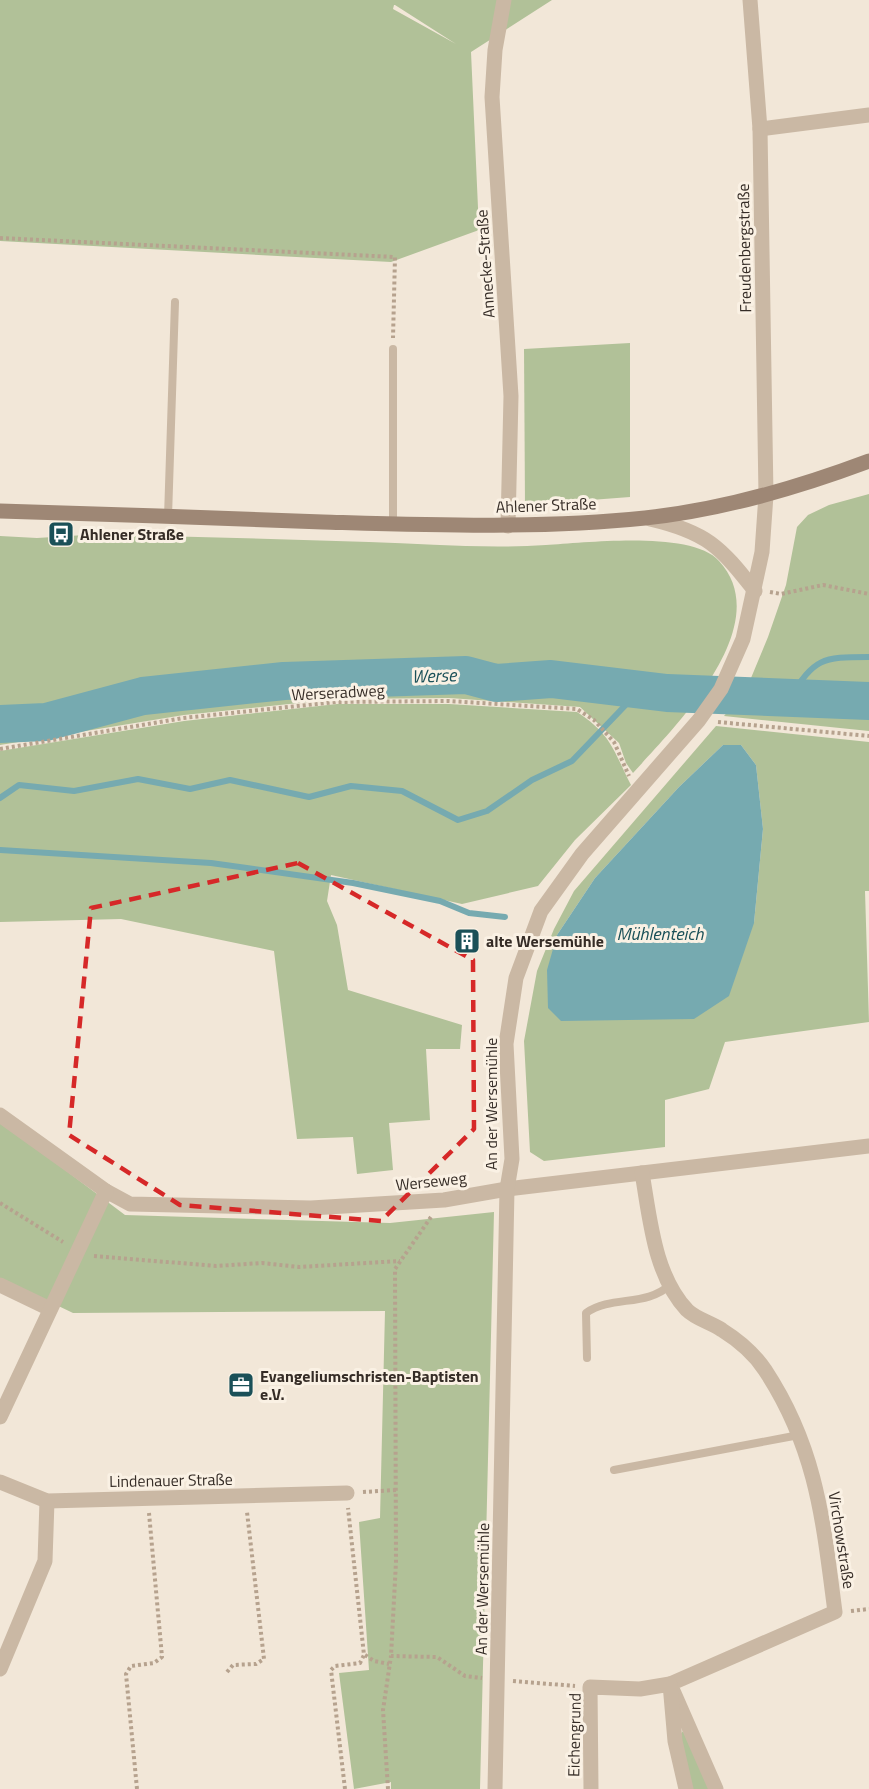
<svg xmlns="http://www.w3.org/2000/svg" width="869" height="1789" font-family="'Titillium Web',sans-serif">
	<rect width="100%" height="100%" fill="#f2e7d8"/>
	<g fill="#b1c198" fill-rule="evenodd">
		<path d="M0,0h552l-81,52 8,178 -88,32 -391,-21zM394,5h1l61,39 -63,-35z"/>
		<path d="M630,343v154l-105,8 -1,-156z"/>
		<path d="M869,494v237l-145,-15 22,-26 22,-53 18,-52 11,-58 11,-12 21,-10z"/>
		<path d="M101,534c90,3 179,5 268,8 59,2 118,7 177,3 40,-2 145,-15 173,16 59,64 -45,167 -86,212l-7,-10 -7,-20 -39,-36 -131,-9 -113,1 -152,16 -184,30v-209l37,2z"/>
		<path d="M337,704h112l128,8c35,23 36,38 54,73l-56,55 -37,46 -76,18 -131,-29 -4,26 10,24 11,65 114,35 -2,24h-34l4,71 -41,3 4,47 -36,4 -4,-37 -56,2 -23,-188 -153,-32 -121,3v-171l184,-30z"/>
		<path d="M716,726l153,16v149h-4l4,131 -144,20 -16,47 -44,11v47l-121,14 -14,-9 -6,-111 13,-70 17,-42 20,-38zM723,745h18l15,20 7,64 -9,94 -197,12 38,-57 84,-91z"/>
		<path d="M0,1121l125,94 265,8 104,-11 -14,577h-89v-7l-37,7 -15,-116 30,-3 -10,-148 21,-4 5,-207 -312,2 -73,-35z"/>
		<path d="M683,1731l27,58h-20l-10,-54z"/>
	</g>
	<path fill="#76aab0" d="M723,745h18l15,20 7,64 -9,94 -25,73 -35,23 -133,2 -13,-13 -1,-38 10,-35 38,-57 84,-91z"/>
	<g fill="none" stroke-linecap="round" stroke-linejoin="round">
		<g stroke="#76aab0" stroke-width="6">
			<path d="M789,699c26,-41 32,-42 80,-42"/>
			<path d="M0,798l19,-13 55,6 64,-12 52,10 40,-9 79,17 42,-11 51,5 56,29 29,-9 45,-31 40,-19 68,-71"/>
			<path d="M0,850l211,13 142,20 87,18 29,12 36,4"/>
		</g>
		<path stroke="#76aab0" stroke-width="38" d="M0,724l46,-2 97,-26 141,-15 182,-6 30,8 55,-4 116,14 202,8"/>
		<g stroke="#b6a28e" stroke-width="4" stroke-dasharray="3 3" stroke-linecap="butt">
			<path d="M0,238l395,19 -2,81"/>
			<path d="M770,592l11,2 42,-9 46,9"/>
			<path d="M718,722l151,14"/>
			<path d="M0,749l183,-31 153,-16 113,-1 128,8 17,11 20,22 15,34"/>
			<path d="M0,1203l63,39"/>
			<path d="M431,1217l-36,52 1,293 -5,94 46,1 28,19 17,2"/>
			<path d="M94,1256l122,10 46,-3 37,4 101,-6"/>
			<path d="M363,1492l33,-2"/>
			<path d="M851,1611l18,-2"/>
			<path d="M365,1655l9,6 15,3"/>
			<path d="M227,1672l6,-7 23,-1 8,-5 -17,-147"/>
			<path d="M513,1681l62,5"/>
			<path d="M137,1789l-11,-115 5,-8 23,-3 8,-6 -13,-144"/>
			<path d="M345,1789l-14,-119 4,-4 25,-3 4,-8 -16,-147"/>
			<path d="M388,1789l-5,-79 8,-54"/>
		</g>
		<g stroke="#cab8a4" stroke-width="8">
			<path d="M168,517l7,-215"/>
			<path d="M393,524v-175"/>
			<path d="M587,1358l-1,-45c26,-18 60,-6 84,-28"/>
			<path d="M614,1470l185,-35"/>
		</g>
		<g stroke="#cab8a4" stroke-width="15">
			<path d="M504,0l-9,50 -3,47 19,299 -3,130"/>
			<path d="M760,129l109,-14"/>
			<path d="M650,519c56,13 70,27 105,72"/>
			<path d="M0,1115l106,76 24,13 181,4 133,-8 63,-11 362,-43"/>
			<path d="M642,1173c8,45 12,102 45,137 9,9 25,13 35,20 16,10 33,25 43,40 52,79 58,151 70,242l-165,72 46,105"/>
			<path d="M0,1285l50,24"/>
			<path d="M0,1417l106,-226"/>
			<path d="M0,1482l47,19 300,-8"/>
			<path d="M0,1669l45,-108 2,-60"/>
			<path d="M495,1789l12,-600 5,-30 -6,-115 10,-66 25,-67 41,-57 117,-134 22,-31 22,-50 19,-87 4,-57 -6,-366 -10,-129"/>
			<path d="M591,1789l-1,-102 50,2 30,-5 5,57 11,48"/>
		</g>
		<path stroke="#9e8775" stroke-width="15" d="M0,511c108,3 215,7 323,11 107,3 215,7 322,-4 77,-8 152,-30 224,-57"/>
	</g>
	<path fill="none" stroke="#d62828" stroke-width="4.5" stroke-dasharray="12 8" stroke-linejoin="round" d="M298,863l175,97 1,169 -93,92 -201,-16 -111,-70 22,-227z"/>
	<defs>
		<symbol id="bus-square" viewBox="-11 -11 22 22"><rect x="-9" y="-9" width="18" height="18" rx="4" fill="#1a5058" stroke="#faf1e4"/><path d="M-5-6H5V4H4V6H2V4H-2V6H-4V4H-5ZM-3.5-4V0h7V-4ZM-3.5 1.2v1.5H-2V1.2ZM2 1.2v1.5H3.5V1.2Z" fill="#fff"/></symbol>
		<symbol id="building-square" viewBox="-11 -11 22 22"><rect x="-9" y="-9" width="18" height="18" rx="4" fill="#1a5058" stroke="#faf1e4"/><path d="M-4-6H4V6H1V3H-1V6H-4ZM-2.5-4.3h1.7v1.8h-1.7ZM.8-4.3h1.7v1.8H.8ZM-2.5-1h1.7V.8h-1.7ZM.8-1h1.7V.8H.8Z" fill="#fff"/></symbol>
		<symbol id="office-square" viewBox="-11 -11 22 22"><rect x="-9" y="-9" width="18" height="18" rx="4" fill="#1a5058" stroke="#faf1e4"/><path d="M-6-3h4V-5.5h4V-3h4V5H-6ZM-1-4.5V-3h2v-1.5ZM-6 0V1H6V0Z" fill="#fff"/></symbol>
	</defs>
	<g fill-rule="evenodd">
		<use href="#bus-square" x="46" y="519" width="30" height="30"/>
		<use href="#building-square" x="452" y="926" width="30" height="30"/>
		<use href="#office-square" x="226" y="1370" width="30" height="30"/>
	</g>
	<g text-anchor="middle" stroke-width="6" stroke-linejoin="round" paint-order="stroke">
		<g font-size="16" fill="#352c26" stroke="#faf1e4">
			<text transform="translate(744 248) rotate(-91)" y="6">Freudenbergstraße</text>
			<text transform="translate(485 264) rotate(-94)" y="6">Annecke-Straße</text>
			<text transform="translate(546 505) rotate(-2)" y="6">Ahlener Straße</text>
			<text transform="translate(338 692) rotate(-3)" y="6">Werseradweg</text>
			<text transform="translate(491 1104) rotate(-90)" y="6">An der Wersemühle</text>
			<text transform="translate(431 1181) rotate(-6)" y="6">Werseweg</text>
			<text transform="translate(171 1480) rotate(-1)" y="6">Lindenauer Straße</text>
			<text transform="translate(842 1540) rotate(81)" y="6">Virchowstraße</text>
			<text transform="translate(482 1589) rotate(-89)" y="6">An der Wersemühle</text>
			<text transform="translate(574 1735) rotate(-89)" y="6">Eichengrund</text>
		</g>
		<g font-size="16" font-weight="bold" fill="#352c26" stroke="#faf1e4" text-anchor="start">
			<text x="80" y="540">Ahlener Straße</text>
			<text x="486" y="947">alte Wersemühle</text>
			<text x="260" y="1382">Evangeliumschristen-Baptisten<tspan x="260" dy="18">e.V.</tspan></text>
		</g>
		<g font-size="18" font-style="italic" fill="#1a5058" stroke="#faf1e4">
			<text transform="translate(434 676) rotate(-2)" y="6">Werse</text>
			<text x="660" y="940">Mühlenteich</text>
		</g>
	</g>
</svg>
